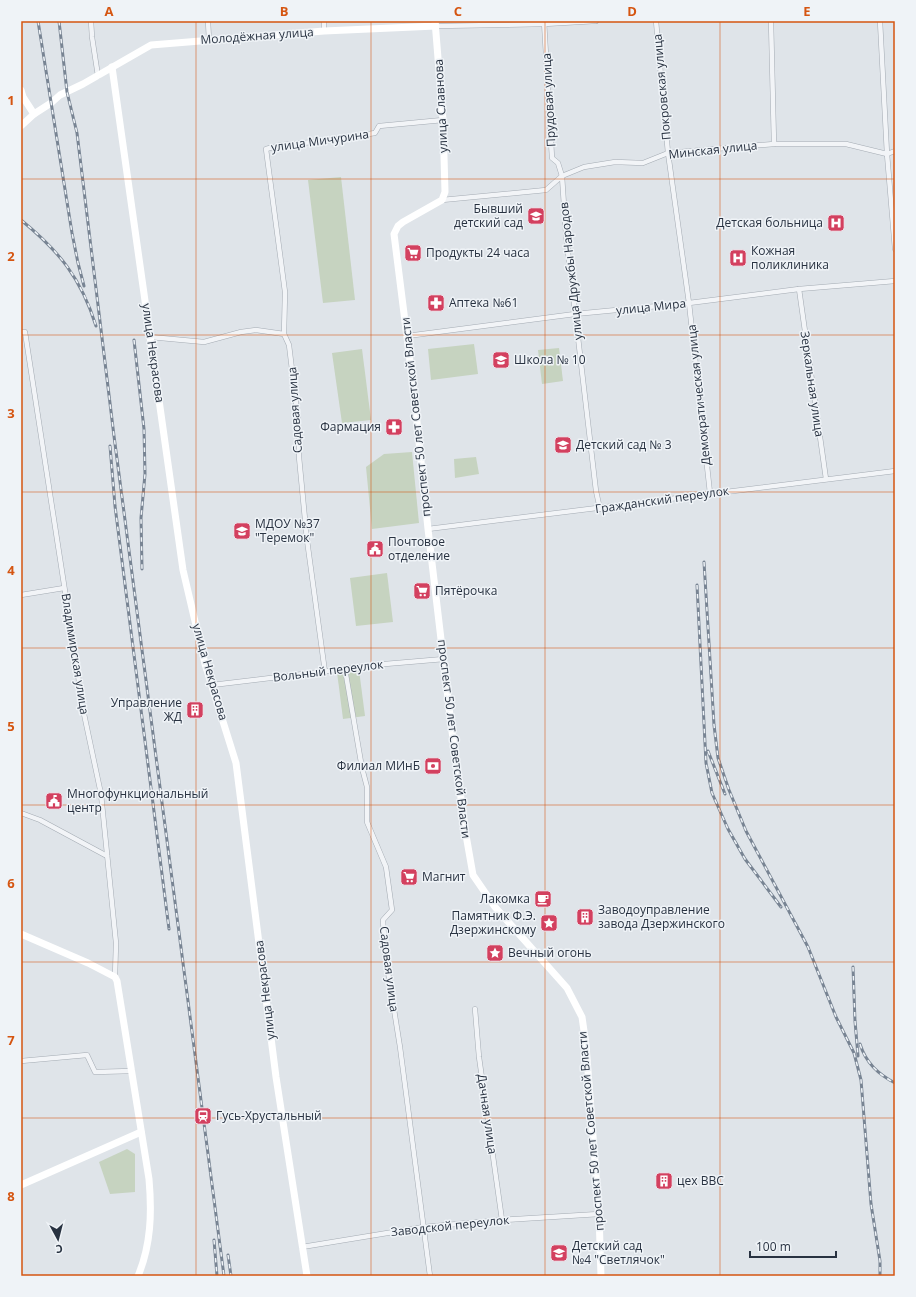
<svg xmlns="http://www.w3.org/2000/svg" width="916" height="1297" font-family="'Open Sans',sans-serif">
	<rect width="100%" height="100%" fill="#dfe4e9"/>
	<g fill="#c6d3c0">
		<path d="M341,177l14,123 -32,3 -15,-123z"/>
		<path d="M474,344l4,30 -47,6 -3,-31z"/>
		<path d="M559,348l4,33 -21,3 -4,-34z"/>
		<path d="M362,349l9,71 -29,3 -10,-70z"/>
		<path d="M412,452l7,71 -47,6 -6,-62 18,-13z"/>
		<path d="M476,457l3,17 -24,4 -1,-19z"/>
		<path d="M387,573l6,49 -37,4 -6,-48z"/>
		<path d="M359,670l6,46 -22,3 -6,-47z"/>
		<path d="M127,1149l8,5v38l-25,2 -11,-32z"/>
	</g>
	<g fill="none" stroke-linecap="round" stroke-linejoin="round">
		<defs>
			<g id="street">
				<path d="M91,21l1,16 6,39"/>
				<path d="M208,21l1,19"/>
				<path d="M324,21v10"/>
				<path d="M544,21l8,137 6,5 4,13 4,59 30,256 4,18"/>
				<path d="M656,21l12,132 21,150 21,190"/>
				<path d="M771,21l3,123"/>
				<path d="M880,21l7,133 8,95"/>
				<path d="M436,26l108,-2 52,-3"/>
				<path d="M442,200l104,-10 16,-14 22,-9 31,-5 28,1 25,-10 106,-9h72l41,10 8,-3"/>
				<path d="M799,289l27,190"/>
				<path d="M21,332h4l59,382 17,80 15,149 -1,34"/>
				<path d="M407,336l168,-22 114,-11 110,-14 96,-8"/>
				<path d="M150,337l54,5 37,-10 15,-2 28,4"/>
				<path d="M428,529l467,-58"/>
				<path d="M21,595l43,-7"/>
				<path d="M345,669l17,99 5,19v35l19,45 6,43 -9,10 2,33 15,94 30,229"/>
				<path d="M325,672l-18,-132 -8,-83v-16l-1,-22 -9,-74 -5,-11 1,-42 -19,-143 15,-4 43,-4 51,-8 4,-7 64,-6"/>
				<path d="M212,685l173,-21 59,-5"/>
				<path d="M21,813l19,7 67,36"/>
				<path d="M475,1009l4,48 23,163"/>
				<path d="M21,1061l66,-6 8,17 37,-1"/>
				<path d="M302,1247l122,-20 78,-7 97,-6"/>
			</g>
		</defs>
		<use href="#street" stroke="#a4abb3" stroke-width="5.5"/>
		<use href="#street" stroke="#f2f4f7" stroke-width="4.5"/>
		<g stroke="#fff" stroke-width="7">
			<path d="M435,21l8,99 2,72 -3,8 -39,22 -5,4 -4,8 20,159 14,136 23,195 15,111 7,40 22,32 72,81 15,29 4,28 13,169 2,62"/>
			<path d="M112,67l71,503 22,94 31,99 40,314 31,199"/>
			<path d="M21,90l2,7 11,17"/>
			<path d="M21,126l13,-12 17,-11 9,-8 23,-11 68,-39 173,-14 112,-5"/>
			<path d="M21,934l67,29 27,14 2,4 32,198c3,34 2,66 -11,97"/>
			<path d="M21,1185l120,-53"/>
		</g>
		<defs>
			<g id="rail">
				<path d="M38,21l34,212 6,30 6,23"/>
				<path d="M59,21l8,71 10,41 37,303 110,840"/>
				<path d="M21,220c38,31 60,58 75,106"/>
				<path d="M134,340l10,89 1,45 -4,44 1,51"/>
				<path d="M110,446l5,60 54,423"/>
				<path d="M704,562l10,163 4,33 11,32 17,41 62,116 28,70 18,36 7,27 10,124 9,57v15"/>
				<path d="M697,585l9,178 6,30 16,36 17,30 36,48"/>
				<path d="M708,751l17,43"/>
				<path d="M853,967l2,54 3,35"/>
				<path d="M860,1044c6,19 18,30 35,39"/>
				<path d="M214,1240l3,36"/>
				<path d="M228,1255l3,21"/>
			</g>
		</defs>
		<use href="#rail" stroke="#788493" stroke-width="3"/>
		<use href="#rail" stroke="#eff3f7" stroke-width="1.5" stroke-dasharray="4.5" stroke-linecap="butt"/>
	</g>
	<path fill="none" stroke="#d55511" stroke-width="1" stroke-opacity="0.55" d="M196,21v1255M371,21v1255M545,21v1255M720,21v1255M21,179h874M21,335h874M21,492h874M21,648h874M21,805h874M21,962h874M21,1118h874"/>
	<defs>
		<symbol id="school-square" viewBox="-11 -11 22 22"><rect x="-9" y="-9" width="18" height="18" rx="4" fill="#d3405f" stroke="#eff3f7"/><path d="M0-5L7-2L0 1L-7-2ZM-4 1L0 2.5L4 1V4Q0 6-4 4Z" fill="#fff"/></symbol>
		<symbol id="hospital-square" viewBox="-11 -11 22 22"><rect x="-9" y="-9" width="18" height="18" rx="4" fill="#d3405f" stroke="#eff3f7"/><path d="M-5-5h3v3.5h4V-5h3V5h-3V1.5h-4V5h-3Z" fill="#fff"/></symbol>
		<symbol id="supermarket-square" viewBox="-11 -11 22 22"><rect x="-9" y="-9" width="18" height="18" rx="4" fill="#d3405f" stroke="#eff3f7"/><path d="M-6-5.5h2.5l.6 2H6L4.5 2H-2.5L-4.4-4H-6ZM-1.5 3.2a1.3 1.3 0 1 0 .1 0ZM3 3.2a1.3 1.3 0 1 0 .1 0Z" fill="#fff"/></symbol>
		<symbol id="pharmacy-square" viewBox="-11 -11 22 22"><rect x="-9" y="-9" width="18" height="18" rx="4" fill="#d3405f" stroke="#eff3f7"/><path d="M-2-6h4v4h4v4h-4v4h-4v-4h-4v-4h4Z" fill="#fff"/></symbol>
		<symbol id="civic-square" viewBox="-11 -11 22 22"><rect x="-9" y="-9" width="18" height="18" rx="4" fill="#d3405f" stroke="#eff3f7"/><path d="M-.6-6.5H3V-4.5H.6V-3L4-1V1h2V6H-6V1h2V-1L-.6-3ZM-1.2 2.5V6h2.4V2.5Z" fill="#fff"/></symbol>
		<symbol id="building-square" viewBox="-11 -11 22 22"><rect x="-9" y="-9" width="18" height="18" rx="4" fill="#d3405f" stroke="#eff3f7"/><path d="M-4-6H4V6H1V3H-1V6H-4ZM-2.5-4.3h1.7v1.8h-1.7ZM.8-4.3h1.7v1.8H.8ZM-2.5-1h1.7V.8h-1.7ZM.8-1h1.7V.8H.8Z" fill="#fff"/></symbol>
		<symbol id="bank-square" viewBox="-11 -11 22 22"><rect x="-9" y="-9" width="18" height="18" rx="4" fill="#d3405f" stroke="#eff3f7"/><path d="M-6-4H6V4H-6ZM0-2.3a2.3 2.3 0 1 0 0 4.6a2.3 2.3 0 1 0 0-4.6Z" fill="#fff"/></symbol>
		<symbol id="cafe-square" viewBox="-11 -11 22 22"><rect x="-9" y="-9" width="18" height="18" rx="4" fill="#d3405f" stroke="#eff3f7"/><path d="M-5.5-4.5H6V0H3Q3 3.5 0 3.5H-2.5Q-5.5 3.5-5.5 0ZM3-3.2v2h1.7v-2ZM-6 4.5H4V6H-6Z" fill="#fff"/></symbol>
		<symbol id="sight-square" viewBox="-11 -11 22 22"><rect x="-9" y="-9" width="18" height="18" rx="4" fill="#d3405f" stroke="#eff3f7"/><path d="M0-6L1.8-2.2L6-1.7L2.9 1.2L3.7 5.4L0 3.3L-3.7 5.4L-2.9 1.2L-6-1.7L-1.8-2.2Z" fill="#fff"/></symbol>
		<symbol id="station-square" viewBox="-11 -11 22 22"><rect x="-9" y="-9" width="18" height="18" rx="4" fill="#d3405f" stroke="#eff3f7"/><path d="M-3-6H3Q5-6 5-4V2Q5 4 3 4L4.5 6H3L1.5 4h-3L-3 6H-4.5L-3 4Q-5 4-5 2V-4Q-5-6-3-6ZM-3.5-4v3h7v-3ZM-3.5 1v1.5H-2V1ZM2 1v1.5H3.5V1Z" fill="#fff"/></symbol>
	</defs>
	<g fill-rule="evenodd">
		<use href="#school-square" x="526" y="206" width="20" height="20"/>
		<use href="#hospital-square" x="826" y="213" width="20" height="20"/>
		<use href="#supermarket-square" x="403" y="243" width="20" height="20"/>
		<use href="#hospital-square" x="728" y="248" width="20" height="20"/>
		<use href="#pharmacy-square" x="426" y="293" width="20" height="20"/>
		<use href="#school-square" x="491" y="350" width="20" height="20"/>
		<use href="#pharmacy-square" x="384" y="417" width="20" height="20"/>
		<use href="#school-square" x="553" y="435" width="20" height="20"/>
		<use href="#school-square" x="232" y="521" width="20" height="20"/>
		<use href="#civic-square" x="365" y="539" width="20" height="20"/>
		<use href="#supermarket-square" x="412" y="581" width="20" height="20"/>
		<use href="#building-square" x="185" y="700" width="20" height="20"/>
		<use href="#bank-square" x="423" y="756" width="20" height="20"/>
		<use href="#civic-square" x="44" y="791" width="20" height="20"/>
		<use href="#supermarket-square" x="399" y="867" width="20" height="20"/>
		<use href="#cafe-square" x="533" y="889" width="20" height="20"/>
		<use href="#building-square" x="575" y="907" width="20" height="20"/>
		<use href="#sight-square" x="539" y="913" width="20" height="20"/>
		<use href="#sight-square" x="485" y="943" width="20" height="20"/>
		<use href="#station-square" x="193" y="1106" width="20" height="20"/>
		<use href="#building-square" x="654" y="1171" width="20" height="20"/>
		<use href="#school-square" x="549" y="1243" width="20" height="20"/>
	</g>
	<g text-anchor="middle" stroke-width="3" stroke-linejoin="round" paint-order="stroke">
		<g font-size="12" fill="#283241" stroke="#eff3f7">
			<text transform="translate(257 36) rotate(-4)" y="4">Молодёжная улица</text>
			<text transform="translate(662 87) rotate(-95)" y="4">Покровская улица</text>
			<text transform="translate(549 100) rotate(-93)" y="4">Прудовая улица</text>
			<text transform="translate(441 106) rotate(-93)" y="4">улица Славнова</text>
			<text transform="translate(320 141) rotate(-8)" y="4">улица Мичурина</text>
			<text transform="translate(713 150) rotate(-6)" y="4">Минская улица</text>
			<text transform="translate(571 271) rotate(-96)" y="4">улица Дружбы Народов</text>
			<text transform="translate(651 307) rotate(-6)" y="4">улица Мира</text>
			<text transform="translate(153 353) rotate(82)" y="4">улица Некрасова</text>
			<text transform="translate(812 384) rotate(82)" y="4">Зеркальная улица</text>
			<text transform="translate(699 395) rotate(-96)" y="4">Демократическая улица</text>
			<text transform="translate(295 410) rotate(-94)" y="4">Садовая улица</text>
			<text transform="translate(416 417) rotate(-96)" y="4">проспект 50 лет Советской Власти</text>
			<text transform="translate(662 500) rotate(-8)" y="4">Гражданский переулок</text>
			<text transform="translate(75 654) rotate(81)" y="4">Владимирская улица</text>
			<text transform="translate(328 671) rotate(-7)" y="4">Вольный переулок</text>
			<text transform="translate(210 672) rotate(74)" y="4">улица Некрасова</text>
			<text transform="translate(454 739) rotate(83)" y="4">проспект 50 лет Советской Власти</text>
			<text transform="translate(389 969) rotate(83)" y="4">Садовая улица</text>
			<text transform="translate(265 990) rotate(-97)" y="4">улица Некрасова</text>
			<text transform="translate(487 1114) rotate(82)" y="4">Дачная улица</text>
			<text transform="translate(591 1131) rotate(-95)" y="4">проспект 50 лет Советской Власти</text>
			<text transform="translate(450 1226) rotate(-6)" y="4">Заводской переулок</text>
		</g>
		<g font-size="12" fill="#283241" stroke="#eff3f7" text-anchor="start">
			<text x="523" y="213" text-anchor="end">Бывший<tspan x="523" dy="14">детский сад</tspan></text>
			<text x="823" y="227" text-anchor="end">Детская больница</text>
			<text x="751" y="255">Кожная<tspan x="751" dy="14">поликлиника</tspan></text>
			<text x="426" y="257">Продукты 24 часа</text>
			<text x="449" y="307">Аптека №61</text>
			<text x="514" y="364">Школа № 10</text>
			<text x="381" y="431" text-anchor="end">Фармация</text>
			<text x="576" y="449">Детский сад № 3</text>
			<text x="255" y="528">МДОУ №37<tspan x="255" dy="14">"Теремок"</tspan></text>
			<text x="388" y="546">Почтовое<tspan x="388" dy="14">отделение</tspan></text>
			<text x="435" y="595">Пятёрочка</text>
			<text x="182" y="707" text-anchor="end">Управление<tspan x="182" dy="14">ЖД</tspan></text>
			<text x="420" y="770" text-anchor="end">Филиал МИнБ</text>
			<text x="67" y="798">Многофункциональный<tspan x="67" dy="14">центр</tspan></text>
			<text x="422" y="881">Магнит</text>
			<text x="530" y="903" text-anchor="end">Лакомка</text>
			<text x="598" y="914">Заводоуправление<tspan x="598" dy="14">завода Дзержинского</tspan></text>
			<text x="536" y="920" text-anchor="end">Памятник Ф.Э.<tspan x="536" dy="14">Дзержинскому</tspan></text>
			<text x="508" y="957">Вечный огонь</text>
			<text x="216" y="1120">Гусь-Хрустальный</text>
			<text x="677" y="1185">цех ВВС</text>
			<text x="572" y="1250">Детский сад<tspan x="572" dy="14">№4 "Светлячок"</tspan></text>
		</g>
	</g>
	<rect width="916" height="1297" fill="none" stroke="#eff3f7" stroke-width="44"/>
	<g transform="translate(58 1239) rotate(173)" stroke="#eff3f7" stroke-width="3" paint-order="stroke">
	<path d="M0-3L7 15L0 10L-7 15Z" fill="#283241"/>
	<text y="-6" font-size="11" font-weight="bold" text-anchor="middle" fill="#283241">С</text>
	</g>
	<path d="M750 1251v6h86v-6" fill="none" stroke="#283241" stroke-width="2"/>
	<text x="756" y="1251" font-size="12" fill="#283241" stroke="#eff3f7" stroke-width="3" paint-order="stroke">100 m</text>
	<rect x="22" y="22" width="872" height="1253" fill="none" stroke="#d55511" stroke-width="1.5"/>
	<g font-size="13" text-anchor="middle" font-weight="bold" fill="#d55511">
		<text x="109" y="16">A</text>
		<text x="284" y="16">B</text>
		<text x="458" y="16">C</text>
		<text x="632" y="16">D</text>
		<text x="807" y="16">E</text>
		<text x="11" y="105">1</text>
		<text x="11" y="261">2</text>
		<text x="11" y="418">3</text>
		<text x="11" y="575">4</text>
		<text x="11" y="731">5</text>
		<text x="11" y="888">6</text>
		<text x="11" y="1045">7</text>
		<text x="11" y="1201">8</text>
	</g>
</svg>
